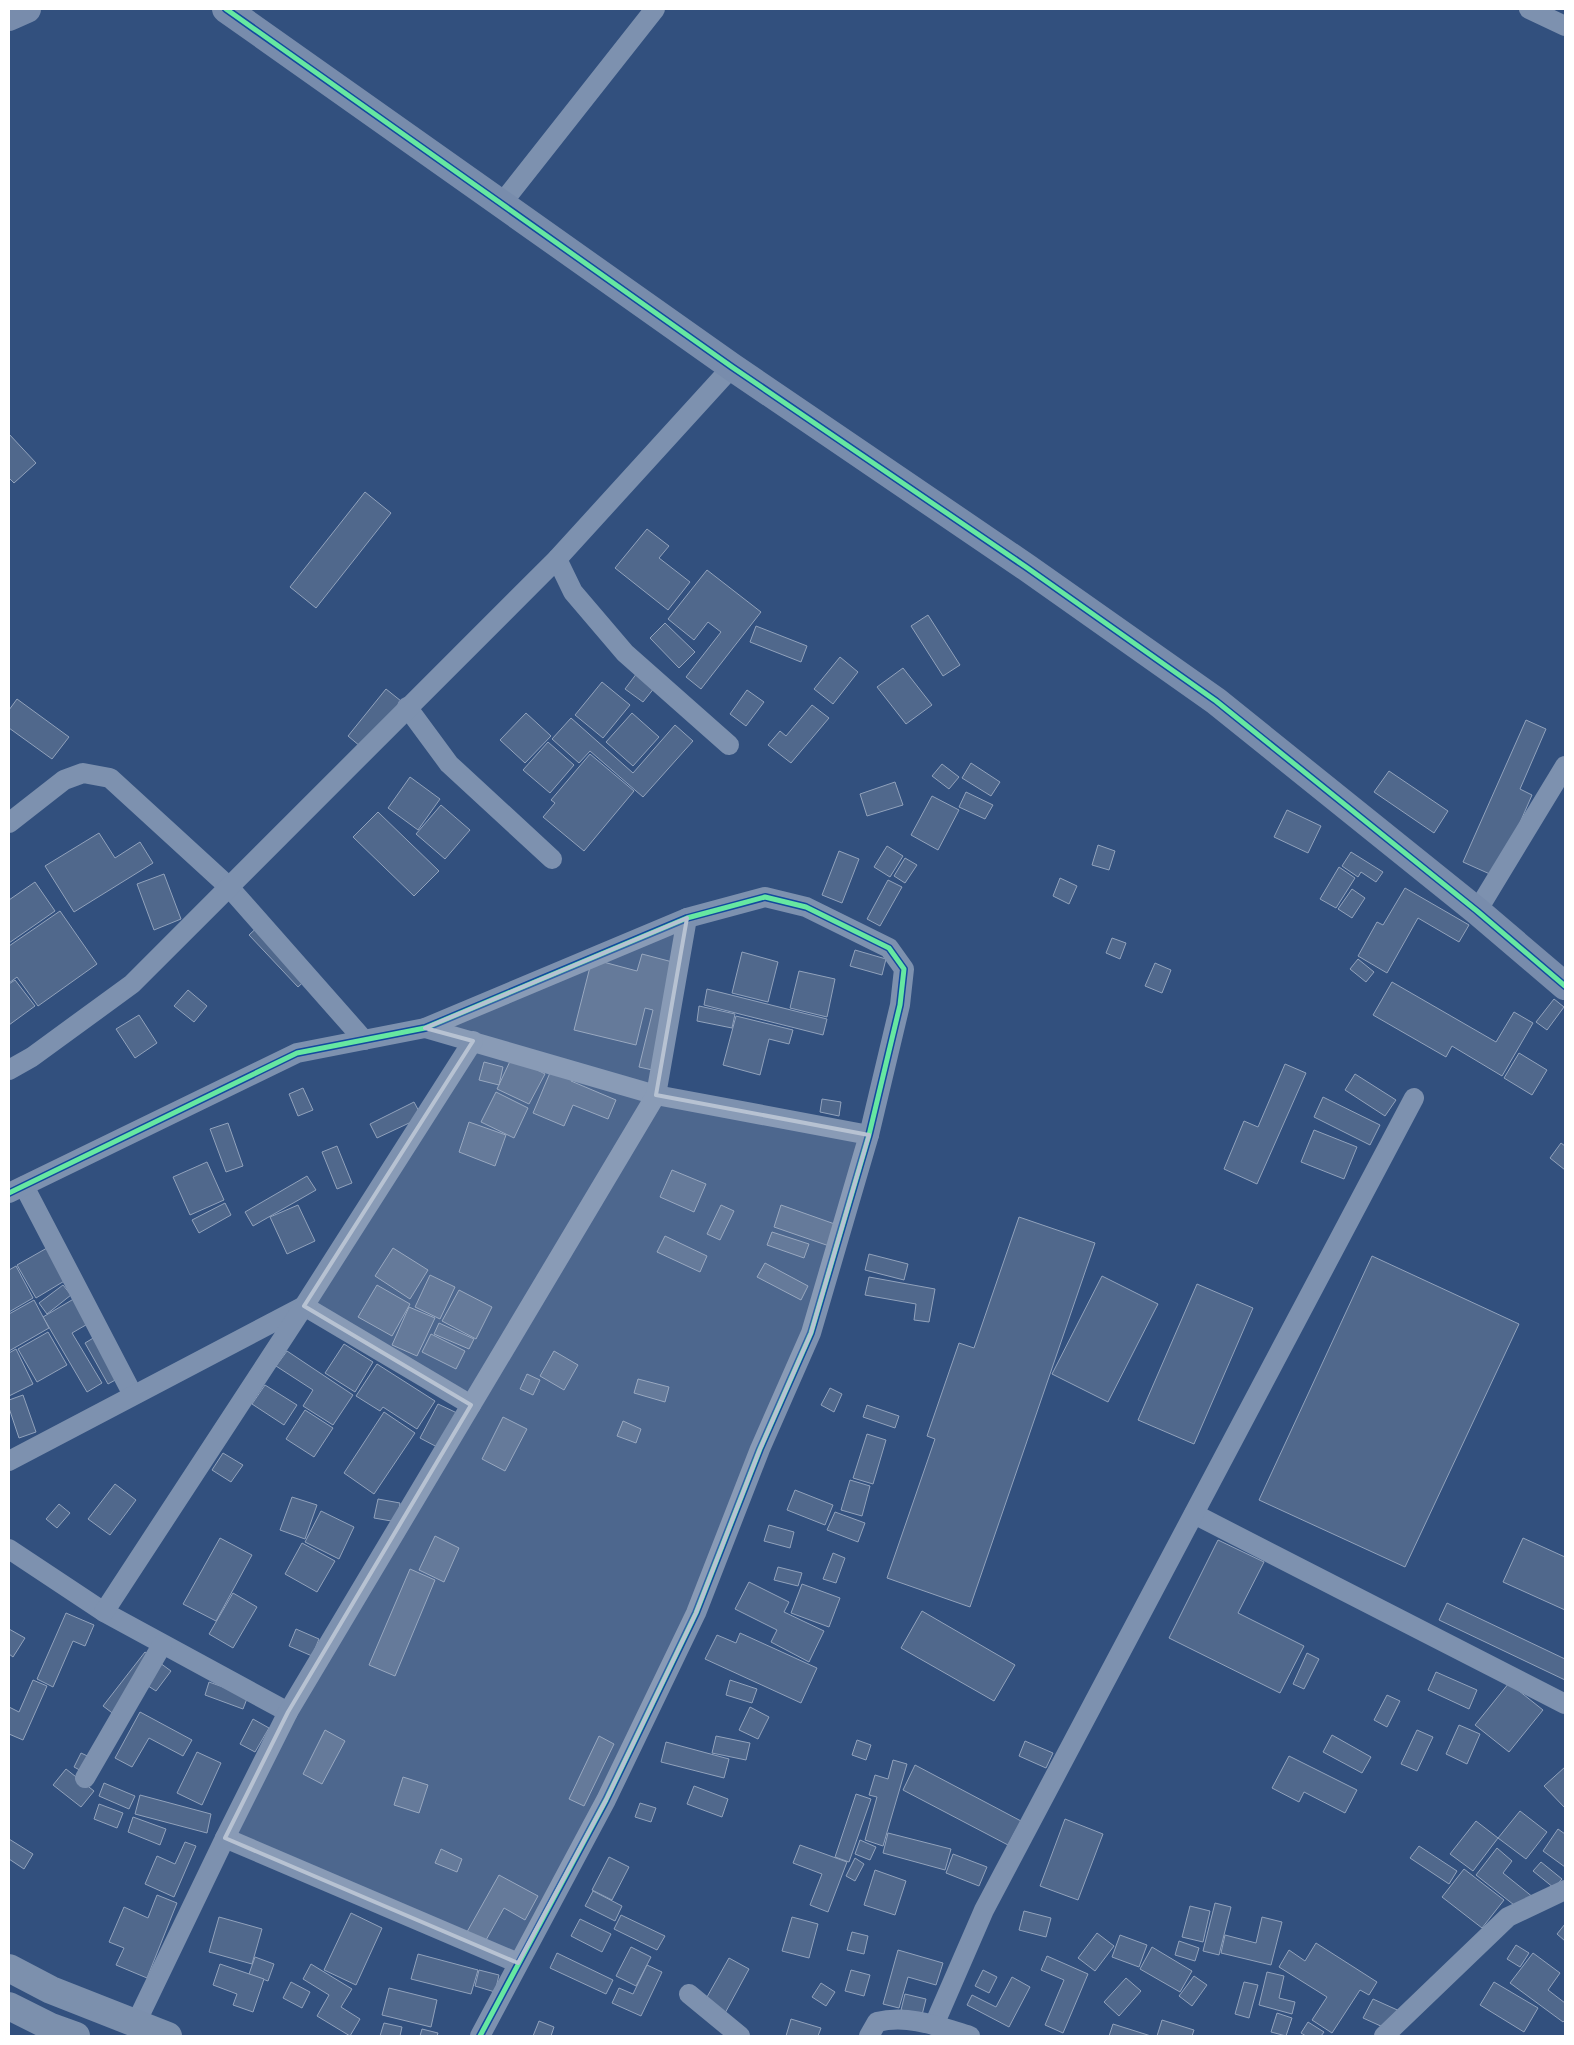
<svg xmlns="http://www.w3.org/2000/svg" width="1574" height="2045" font-family="'Fira Sans Condensed',sans-serif">
	<rect width="100%" height="100%" fill="#32507e"/>
	<g fill="#50688c" stroke="#91a2bc">
		<path d="M9,434l27,29 -22,20 -5,-5z"/>
		<path d="M365,492l26,21 -75,95 -26,-21z"/>
		<path d="M647,529l22,17 -10,12 31,24 -22,28 -53,-42z"/>
		<path d="M707,570l54,42 -60,77 -15,-12 35,-45 -13,-10 -14,18 -26,-21z"/>
		<path d="M928,615l32,50 -17,11 -32,-50z"/>
		<path d="M665,623l30,29 -16,16 -29,-30z"/>
		<path d="M756,626l51,20 -6,16 -51,-20z"/>
		<path d="M840,657l18,15 -25,32 -19,-15z"/>
		<path d="M903,668l29,37 -26,19 -29,-37z"/>
		<path d="M637,673l18,14 -12,15 -18,-13z"/>
		<path d="M602,682l28,23 -27,33 -28,-23z"/>
		<path d="M386,689l20,16 -39,47 -19,-16z"/>
		<path d="M747,690l17,12 -18,24 -16,-12z"/>
		<path d="M17,699l52,38 -17,22 -43,-31v-18z"/>
		<path d="M812,705l17,13 -38,45 -23,-18 12,-14 6,5z"/>
		<path d="M526,713l25,23 -26,27 -25,-23z"/>
		<path d="M632,713l27,24 -26,29 -27,-24z"/>
		<path d="M571,718l62,55 42,-48 18,16 -50,56 -53,-46 -11,12 -27,-24z"/>
		<path d="M1526,720l20,9 -26,60 12,6 -27,62 -13,18 -29,-13z"/>
		<path d="M548,742l26,23 -24,28 -27,-23z"/>
		<path d="M590,754l44,37 -50,60 -41,-34 12,-14 -4,-3z"/>
		<path d="M971,763l29,19 -9,14 -29,-18z"/>
		<path d="M942,764l17,13 -10,12 -17,-13z"/>
		<path d="M1389,771l59,40 -14,22 -60,-41z"/>
		<path d="M410,777l30,22 -22,31 -30,-22z"/>
		<path d="M895,782l8,23 -36,11 -7,-22z"/>
		<path d="M966,792l27,13 -8,14 -26,-12z"/>
		<path d="M932,796l27,14 -21,40 -27,-15z"/>
		<path d="M441,805l29,25 -25,29 -29,-25z"/>
		<path d="M1287,810l34,16 -13,27 -34,-16z"/>
		<path d="M378,812l61,59 -25,25 -61,-59z"/>
		<path d="M99,833l16,25 25,-16 13,21 -79,49 -29,-46z"/>
		<path d="M1098,845l17,6 -6,19 -17,-5z"/>
		<path d="M887,846l16,10 -13,21 -16,-10z"/>
		<path d="M839,851l20,8 -17,44 -20,-8z"/>
		<path d="M1351,852l32,20 -7,10 -15,-10 -3,5 -16,-11z"/>
		<path d="M905,858l12,7 -12,18 -11,-7z"/>
		<path d="M1339,867l16,11 -19,30 -16,-9z"/>
		<path d="M164,874l17,45 -27,11 -17,-46z"/>
		<path d="M1060,878l17,8 -8,18 -16,-8z"/>
		<path d="M888,880l14,7 -22,39 -13,-7z"/>
		<path d="M35,882l20,29 -46,32v-43z"/>
		<path d="M1405,888l64,37 -10,17 -41,-24 -31,55 -29,-17 19,-34 6,3z"/>
		<path d="M1352,889l13,9 -13,20 -14,-9z"/>
		<path d="M60,911l37,53 -59,42 -21,-29 -8,6v-37z"/>
		<path d="M264,921l49,52 -15,14 -49,-52z"/>
		<path d="M1112,938l14,5 -6,16 -14,-6z"/>
		<path d="M855,950l31,9 -4,16 -32,-9z"/>
		<path d="M742,952l36,10 -10,40 -36,-9z"/>
		<path d="M642,954l42,11 -27,106 -18,-4 14,-57 -8,-2 -9,37 -62,-15 18,-71 45,12z"/>
		<path d="M1358,959l16,13 -8,10 -16,-13z"/>
		<path d="M1155,963l16,7 -9,23 -17,-7z"/>
		<path d="M799,971l36,8 -8,38 -37,-9z"/>
		<path d="M15,980l20,26 -26,19v-41z"/>
		<path d="M1392,982l104,60 18,-30 19,11 -31,53 -50,-30 -6,11 -73,-42z"/>
		<path d="M707,989l120,30 -4,16 -119,-30z"/>
		<path d="M188,990l19,16 -13,16 -20,-16z"/>
		<path d="M1554,999l10,8 -17,23 -11,-8z"/>
		<path d="M699,1006l36,8 -3,14 -35,-7z"/>
		<path d="M139,1015l18,28 -22,15 -19,-29z"/>
		<path d="M736,1016l57,14 -4,14 -20,-5 -9,36 -37,-10z"/>
		<path d="M1519,1053l28,17 -15,25 -28,-17z"/>
		<path d="M512,1057l33,17 -16,30 -32,-15z"/>
		<path d="M484,1062l19,5 -4,18 -20,-5z"/>
		<path d="M1285,1064l21,9 -49,111 -33,-15 20,-48 14,6z"/>
		<path d="M552,1068l21,9 -2,4 45,19 -8,19 -35,-14 -9,21 -31,-13z"/>
		<path d="M1355,1074l41,26 -11,16 -40,-26z"/>
		<path d="M303,1088l10,22 -15,6 -9,-22z"/>
		<path d="M496,1092l32,16 -14,30 -33,-16z"/>
		<path d="M1323,1097l57,28 -10,20 -56,-28z"/>
		<path d="M822,1099l19,3 -2,14 -19,-4z"/>
		<path d="M414,1102l8,15 -45,21 -7,-14z"/>
		<path d="M469,1122l37,13 -11,31 -36,-14z"/>
		<path d="M228,1123l15,43 -17,6 -16,-43z"/>
		<path d="M1314,1130l43,17 -13,32 -43,-17z"/>
		<path d="M1561,1143l4,3v24l-15,-12z"/>
		<path d="M337,1146l15,37 -15,6 -15,-37z"/>
		<path d="M207,1162l17,38 -34,15 -17,-38z"/>
		<path d="M672,1170l34,14 -12,28 -34,-15z"/>
		<path d="M307,1176l9,14 -63,36 -8,-14z"/>
		<path d="M225,1203l6,12 -32,18 -7,-13z"/>
		<path d="M298,1205l17,36 -28,13 -17,-37z"/>
		<path d="M721,1205l13,6 -14,29 -13,-6z"/>
		<path d="M781,1205l65,23 -8,21 -64,-22z"/>
		<path d="M1019,1217l76,26 -125,364 -83,-29 48,-139 -8,-3 32,-93 15,5z"/>
		<path d="M772,1232l37,12 -5,14 -37,-13z"/>
		<path d="M665,1236l42,20 -7,16 -43,-20z"/>
		<path d="M47,1248l19,32 -30,18 -19,-33z"/>
		<path d="M393,1248l35,22 -18,29 -35,-23z"/>
		<path d="M869,1254l39,10 -4,16 -39,-10z"/>
		<path d="M1372,1256l147,68 -114,243 -146,-67z"/>
		<path d="M765,1263l43,23 -7,14 -44,-23z"/>
		<path d="M16,1266l17,32 -24,14v-42z"/>
		<path d="M430,1275l25,12 -15,32 -25,-12z"/>
		<path d="M1102,1276l56,28 -50,98 -56,-28z"/>
		<path d="M869,1277l66,12 -6,33 -15,-2 2,-16 -51,-9z"/>
		<path d="M1197,1284l56,24 -59,136 -56,-24z"/>
		<path d="M63,1285l8,10 -24,19 -8,-11z"/>
		<path d="M377,1285l33,19 -18,32 -34,-19z"/>
		<path d="M459,1290l33,17 -16,32 -34,-18z"/>
		<path d="M77,1297l14,25 -19,11 30,50 -15,9 -44,-75z"/>
		<path d="M34,1300l15,28 -40,23v-37z"/>
		<path d="M409,1307l26,11 -18,38 -25,-11z"/>
		<path d="M439,1323l35,16 -5,10 -35,-15z"/>
		<path d="M48,1332l19,33 -30,17 -19,-33z"/>
		<path d="M431,1334l34,17 -9,18 -34,-17z"/>
		<path d="M95,1337l24,41 -11,6 -23,-41z"/>
		<path d="M344,1344l29,18 -18,30 -30,-19z"/>
		<path d="M16,1349l17,35 -24,12v-43z"/>
		<path d="M287,1351l66,44 -20,30 -30,-19 10,-16 -37,-24z"/>
		<path d="M554,1351l24,14 -14,25 -24,-14z"/>
		<path d="M377,1364l58,37 -18,28 -34,-22 -3,4 -24,-15z"/>
		<path d="M527,1374l13,6 -7,15 -13,-6z"/>
		<path d="M638,1379l31,8 -4,15 -31,-9z"/>
		<path d="M265,1385l32,20 -13,20 -32,-21z"/>
		<path d="M830,1388l12,6 -8,18 -13,-7z"/>
		<path d="M23,1395l13,37 -17,6 -10,-30v-8z"/>
		<path d="M438,1404l19,9 -18,35 -19,-10z"/>
		<path d="M867,1405l32,11 -4,12 -32,-11z"/>
		<path d="M305,1410l28,18 -19,29 -28,-18z"/>
		<path d="M384,1412l31,21 -41,61 -30,-21z"/>
		<path d="M503,1417l24,12 -22,42 -23,-12z"/>
		<path d="M623,1421l18,8 -5,14 -19,-7z"/>
		<path d="M867,1434l19,6 -13,44 -20,-6z"/>
		<path d="M223,1453l20,12 -12,17 -19,-12z"/>
		<path d="M850,1480l20,6 -8,30 -21,-6z"/>
		<path d="M115,1484l21,16 -26,35 -22,-16z"/>
		<path d="M795,1490l38,15 -8,20 -38,-15z"/>
		<path d="M292,1497l25,8 -12,34 -25,-9z"/>
		<path d="M378,1499l22,4 -3,19 -23,-4z"/>
		<path d="M59,1504l11,9 -13,15 -11,-9z"/>
		<path d="M321,1511l33,16 -15,32 -34,-17z"/>
		<path d="M835,1512l30,11 -7,19 -31,-12z"/>
		<path d="M769,1525l25,7 -4,16 -26,-7z"/>
		<path d="M435,1536l24,12 -15,34 -25,-12z"/>
		<path d="M220,1538l32,17 -36,66 -33,-17z"/>
		<path d="M1523,1538l42,19v53l-62,-28z"/>
		<path d="M1218,1540l46,22 -26,51 66,33 -24,47 -111,-55z"/>
		<path d="M302,1543l33,18 -18,31 -32,-18z"/>
		<path d="M833,1553l12,5 -9,25 -13,-4z"/>
		<path d="M778,1567l24,6 -4,13 -24,-6z"/>
		<path d="M410,1569l25,11 -40,96 -26,-11z"/>
		<path d="M749,1582l40,20 -5,10 40,19 -15,31 -38,-20 6,-12 -42,-21z"/>
		<path d="M802,1584l38,14 -11,29 -38,-14z"/>
		<path d="M233,1593l24,14 -24,41 -24,-14z"/>
		<path d="M1447,1603l118,56v21l-126,-60z"/>
		<path d="M922,1611l93,54 -21,36 -93,-53z"/>
		<path d="M66,1613l28,12 -9,21 -12,-5 -20,46 -16,-8z"/>
		<path d="M9,1629l16,9 -12,19 -4,-3z"/>
		<path d="M296,1629l23,10 -7,17 -23,-10z"/>
		<path d="M740,1633l77,35 -16,35 -96,-44 12,-24 19,8z"/>
		<path d="M145,1652l26,19 -15,20 -11,-7 -26,34 -16,-12z"/>
		<path d="M1307,1653l12,6 -15,30 -11,-5z"/>
		<path d="M1436,1672l41,18 -8,19 -41,-19z"/>
		<path d="M33,1680l14,6 -24,54 -14,-6v-27l10,5z"/>
		<path d="M730,1680l27,9 -5,14 -26,-8z"/>
		<path d="M209,1682l39,14 -5,13 -38,-14z"/>
		<path d="M1509,1683l34,27 -34,42 -34,-27z"/>
		<path d="M1387,1695l13,6 -13,26 -13,-7z"/>
		<path d="M750,1707l19,10 -11,22 -19,-9z"/>
		<path d="M140,1712l52,28 -9,16 -34,-18 -17,29 -17,-9z"/>
		<path d="M253,1719l16,9 -14,24 -15,-8z"/>
		<path d="M1459,1725l21,9 -13,30 -21,-10z"/>
		<path d="M325,1730l20,11 -23,43 -19,-10z"/>
		<path d="M1417,1730l16,7 -16,34 -16,-7z"/>
		<path d="M1332,1735l39,22 -9,16 -39,-21z"/>
		<path d="M599,1736l15,8 -30,62 -15,-7z"/>
		<path d="M716,1736l34,7 -4,17 -34,-7z"/>
		<path d="M857,1740l14,5 -5,15 -14,-5z"/>
		<path d="M1025,1741l28,12 -7,15 -27,-12z"/>
		<path d="M666,1742l63,17 -5,19 -63,-16z"/>
		<path d="M197,1752l24,11 -19,42 -25,-12z"/>
		<path d="M81,1753l15,7 -7,15 -15,-8z"/>
		<path d="M1289,1756l68,34 -12,23 -41,-21 -5,10 -27,-14z"/>
		<path d="M893,1760l14,4 -24,82 -18,-6 12,-43 -8,-2 6,-20 13,4z"/>
		<path d="M915,1765l106,56 -13,24 -105,-55z"/>
		<path d="M1565,1767v41l-21,-22z"/>
		<path d="M66,1769l28,22 -13,16 -28,-22z"/>
		<path d="M403,1777l25,8 -9,28 -25,-8z"/>
		<path d="M104,1783l31,13 -6,13 -30,-13z"/>
		<path d="M694,1786l34,13 -6,18 -35,-13z"/>
		<path d="M856,1794l15,5 -22,63 -14,-5z"/>
		<path d="M140,1795l71,19 -4,19 -72,-19z"/>
		<path d="M640,1803l16,5 -5,14 -16,-5z"/>
		<path d="M99,1804l24,9 -6,15 -23,-9z"/>
		<path d="M1520,1811l27,21 -21,27 -28,-21z"/>
		<path d="M133,1817l33,12 -6,16 -32,-13z"/>
		<path d="M1065,1819l38,15 -25,66 -38,-14z"/>
		<path d="M1476,1821l22,17 -25,33 -23,-17z"/>
		<path d="M1558,1829l7,5v33l-22,-16z"/>
		<path d="M888,1833l63,16 -6,21 -62,-17z"/>
		<path d="M9,1839l24,15 -9,15 -15,-10z"/>
		<path d="M860,1840l16,7 -6,13 -15,-6z"/>
		<path d="M185,1842l11,4 -22,51 -29,-13 12,-28 18,8z"/>
		<path d="M800,1845l47,17 -19,50 -18,-7 12,-31 -29,-11z"/>
		<path d="M1419,1846l38,25 -8,13 -39,-26z"/>
		<path d="M1497,1848l15,13 -9,12 36,29 -11,14 -52,-41z"/>
		<path d="M441,1849l21,10 -5,13 -22,-9z"/>
		<path d="M953,1854l34,13 -8,19 -33,-13z"/>
		<path d="M609,1857l20,10 -17,33 -20,-10z"/>
		<path d="M855,1858l9,6 -9,17 -9,-5z"/>
		<path d="M1541,1862l21,17 -8,9 -21,-17z"/>
		<path d="M1464,1869l40,31 -22,28 -40,-31z"/>
		<path d="M875,1870l31,11 -11,34 -31,-10z"/>
		<path d="M499,1875l39,21 -13,24 -21,-12 -23,41 -18,-10z"/>
		<path d="M593,1891l29,15 -7,15 -30,-15z"/>
		<path d="M157,1895l20,8 -30,75 -31,-13 8,-17 -15,-6 15,-35 24,11z"/>
		<path d="M1215,1903l16,4 -12,48 -16,-4z"/>
		<path d="M1190,1906l20,5 -7,31 -21,-5z"/>
		<path d="M1024,1911l27,7 -5,19 -27,-7z"/>
		<path d="M351,1913l31,15 -26,57 -32,-15z"/>
		<path d="M621,1915l44,21 -8,14 -43,-21z"/>
		<path d="M219,1917l43,12 -10,35 -43,-12z"/>
		<path d="M792,1917l26,7 -9,34 -27,-7z"/>
		<path d="M1262,1917l20,5 -11,43 -50,-12 4,-18 31,8z"/>
		<path d="M580,1919l31,15 -9,18 -31,-16z"/>
		<path d="M1565,1924v17l-8,-7z"/>
		<path d="M852,1932l16,4 -4,18 -17,-4z"/>
		<path d="M1097,1933l17,13 -19,25 -17,-13z"/>
		<path d="M1120,1935l27,10 -8,22 -27,-10z"/>
		<path d="M1179,1941l20,7 -4,13 -20,-6z"/>
		<path d="M1316,1943l61,39 -8,13 -9,-5 -28,43 -20,-13 15,-23 -48,-30 10,-17 16,11z"/>
		<path d="M1516,1945l13,8 -9,14 -13,-8z"/>
		<path d="M631,1947l20,10 -15,29 -20,-10z"/>
		<path d="M1152,1947l40,24 -12,21 -40,-23z"/>
		<path d="M898,1950l45,13 -7,22 -28,-8 -9,31 -16,-4z"/>
		<path d="M557,1953l56,27 -7,14 -56,-26z"/>
		<path d="M1533,1953l27,20 -12,17 17,13v17l-2,2 -53,-39z"/>
		<path d="M418,1954l60,16 -7,24 -60,-15z"/>
		<path d="M1047,1956l41,18 -25,59 -18,-8 19,-45 -23,-10z"/>
		<path d="M255,1957l19,7 -6,17 -19,-7z"/>
		<path d="M729,1958l20,11 -25,46 -21,-11z"/>
		<path d="M220,1964l44,15 -11,33 -20,-7 4,-11 -24,-9z"/>
		<path d="M311,1964l41,25 -11,18 19,12 -10,17 -33,-20 12,-21 -26,-16z"/>
		<path d="M647,1965l15,7 -21,44 -29,-13 7,-15 14,6z"/>
		<path d="M479,1970l20,5 -4,17 -20,-6z"/>
		<path d="M851,1970l19,5 -6,21 -19,-5z"/>
		<path d="M983,1970l14,7 -8,16 -14,-7z"/>
		<path d="M1267,1972l17,4 -5,22 16,4 -3,12 -33,-9z"/>
		<path d="M1194,1976l13,9 -15,21 -13,-10z"/>
		<path d="M1012,1977l18,10 -21,40 -42,-22 5,-10 24,12z"/>
		<path d="M1126,1978l15,13 -22,25 -15,-14z"/>
		<path d="M291,1982l19,10 -8,16 -19,-10z"/>
		<path d="M1244,1982l14,3 -9,33 -14,-4z"/>
		<path d="M1494,1982l44,26 -14,24 -44,-27z"/>
		<path d="M821,1983l14,9 -9,14 -14,-9z"/>
		<path d="M389,1988l48,12 -6,27 -49,-12z"/>
		<path d="M905,1994l21,5 -4,16 -21,-5z"/>
		<path d="M1373,1999l31,14 -10,19 -31,-14z"/>
		<path d="M1277,2013l15,5 -6,18 -15,-4z"/>
		<path d="M791,2019l30,9 -3,8h-32z"/>
		<path d="M1162,2020l32,10 -2,6h-35z"/>
		<path d="M539,2021l15,6 -3,9h-18z"/>
		<path d="M1308,2022l16,10 -3,4h-15l-5,-3z"/>
		<path d="M384,2023l18,4 -2,9h-20z"/>
		<path d="M1113,2024l38,12h-42z"/>
		<path d="M422,2029l16,4 -1,3h-17z"/>
	</g>
	<g fill="none" stroke-linecap="round" stroke-linejoin="round">
		<g stroke="#7d91af" stroke-width="20">
			<path d="M1529,9l36,17"/>
			<path d="M502,203l153,-194"/>
			<path d="M557,559l16,33 52,61 104,92"/>
			<path d="M407,707l42,57 103,95"/>
			<path d="M9,823l55,-43 19,-7 27,5 118,108 136,154"/>
			<path d="M1477,911l88,-145"/>
			<path d="M425,1028l231,67 213,40"/>
			<path d="M9,1070l23,-13 100,-73 425,-425 175,-192"/>
			<path d="M24,1186l109,209"/>
			<path d="M9,1193l288,-140 128,-25 262,-110 78,-21 41,10 83,41 15,21 -4,36 -31,130 -58,198 -51,116 -64,164 -90,187 -126,236"/>
			<path d="M9,1461l295,-155 167,99"/>
			<path d="M1194,1514l371,190"/>
			<path d="M9,1549l95,63 184,100"/>
			<path d="M104,1612l200,-306 169,-265"/>
			<path d="M85,1778l77,-133"/>
			<path d="M225,1838l293,125"/>
			<path d="M689,1994l51,42"/>
			<path d="M135,2025l90,-187 63,-126 368,-617 31,-177"/>
			<path d="M934,2025l50,-115 430,-812"/>
			<path d="M869,2036l8,-14c32,-8 63,5 93,14"/>
			<path d="M1384,2036l124,-119 57,-27"/>
		</g>
		<g stroke="#788cac" stroke-width="28">
			<path d="M226,9l506,358 294,200 190,134 261,210 88,75"/>
			<path d="M9,17l18,-8"/>
		</g>
		<g stroke="#7c90ad" stroke-width="28">
			<path d="M9,1968l42,22 117,46"/>
			<path d="M9,2006l42,21 25,9"/>
		</g>
		<defs>
			<g id="cycleway">
				<path d="M226,9l506,358 294,200 190,134 261,210 88,75"/>
				<path d="M9,1193l288,-140 128,-25 262,-110 78,-21 41,10 83,41 15,21 -4,36 -31,130 -58,198 -51,116 -64,164 -90,187 -126,236"/>
			</g>
		</defs>
		<use href="#cycleway" stroke="#134a9d" stroke-width="8"/>
		<use href="#cycleway" stroke="#66e7a1" stroke-width="5"/>
	</g>
	<path fill="#b7c2d2" fill-opacity="0.2" stroke="#b7c2d2" stroke-width="4" stroke-linejoin="round" d="M687,918l-31,177 213,40 -58,198 -51,116 -64,164 -90,187 -88,163 -293,-125 63,-126 183,-307 -167,-99 169,-265 -48,-13z"/>
	<rect width="1574" height="2045" fill="none" stroke="#ffffff" stroke-width="20"/>
</svg>
